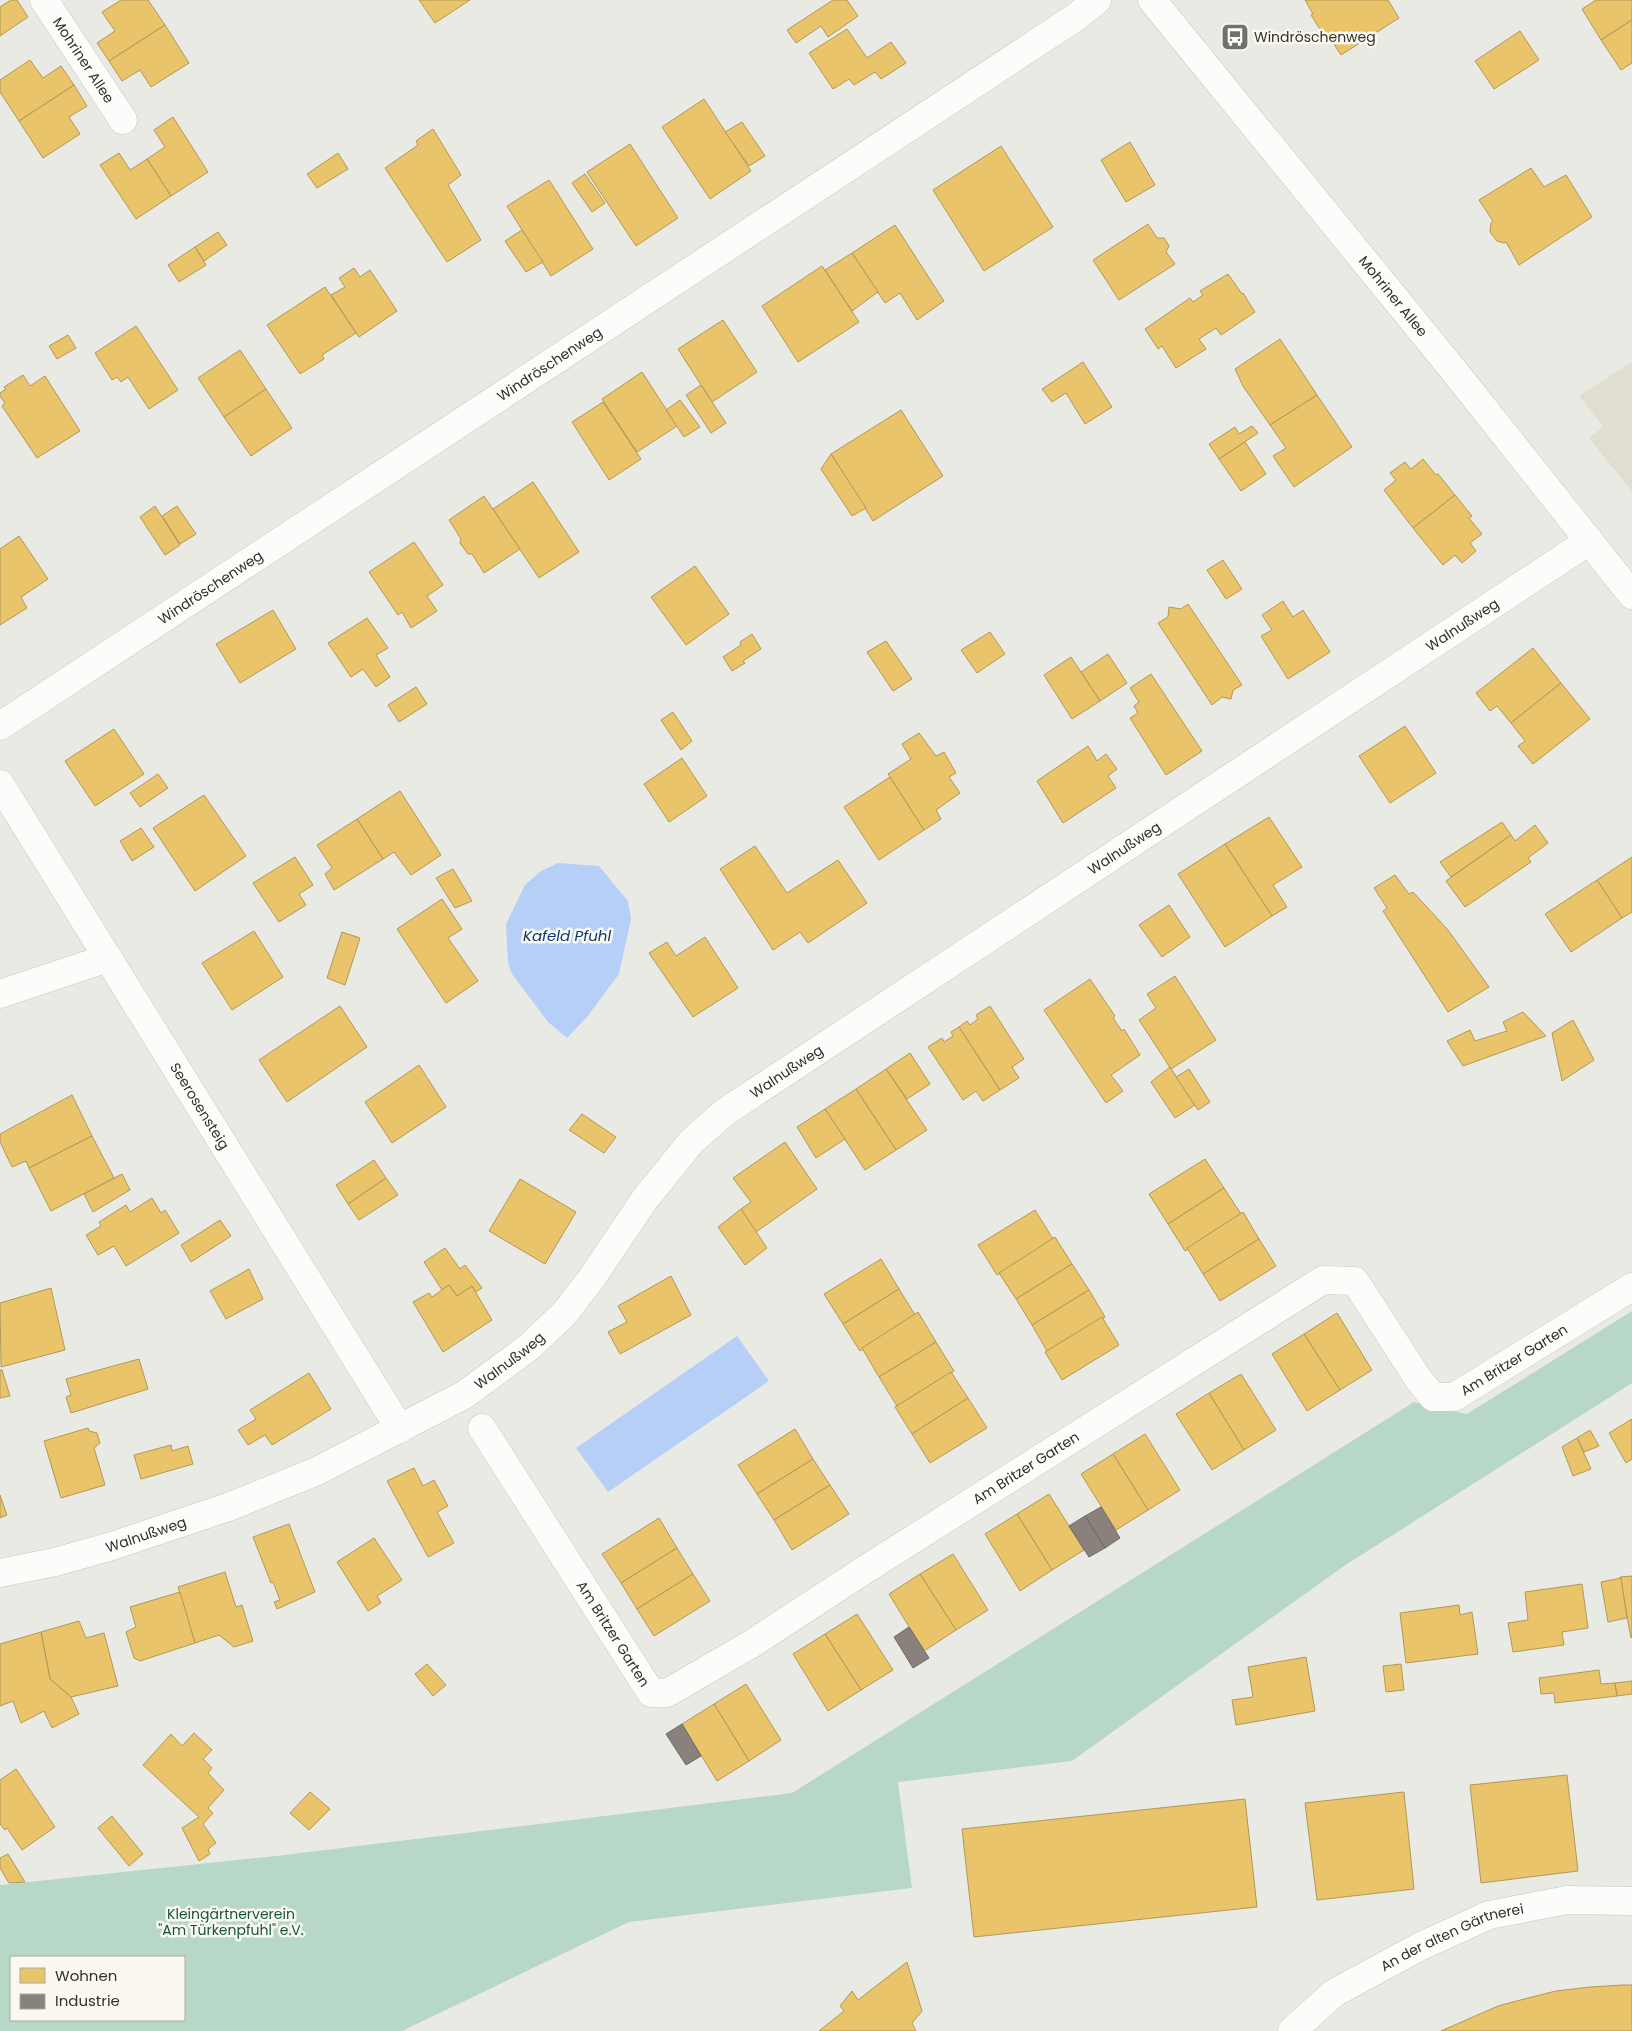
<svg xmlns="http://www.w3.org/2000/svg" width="1632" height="2031" font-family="Poppins,sans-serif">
	<rect width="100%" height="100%" fill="#eaeae4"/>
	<path fill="#e0ded1" d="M1632,362v129l-43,-53 14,-11 -24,-31z"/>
	<path fill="#b8d8c7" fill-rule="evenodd" d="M1632,1311v72l-288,183 -272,195 -174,21 14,106 -283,34 -227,109h-402v-146l276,-29 516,-63 622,-391 53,12zM11,1957h173v63h-173z"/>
	<g fill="#b6cff6">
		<path d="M558,863l41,3 29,35 3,18 -12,55 -32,43 -20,21 -19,-16 -36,-48 -4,-11 -2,-39 19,-39 16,-14z"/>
		<path d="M737,1336l32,45 -161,111 -32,-44z"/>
	</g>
	<g fill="#e9c46a" stroke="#b29857">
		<path d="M11,0h6l11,17 -28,19v-29z"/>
		<path d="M121,0h27l17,25 -56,36 -12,-18 18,-12 -13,-19z"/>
		<path d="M419,0h51l-35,23z"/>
		<path d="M833,0h14l11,16 -30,21 -7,-11 -25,17 -9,-13z"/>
		<path d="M1305,0h83l11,18 -58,37 -15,-23 -3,2 -12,-19 2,-1z"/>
		<path d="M1596,0h36v20l-31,20 -19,-31z"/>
		<path d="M1632,20v43l-11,7 -20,-30z"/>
		<path d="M165,25l24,38 -38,24 -11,-17 -18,11 -13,-20z"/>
		<path d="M847,29l20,29 24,-16 15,21 -25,16 -6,-7 -21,13 -5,-6 -16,10 -24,-36z"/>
		<path d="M1520,31l19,29 -45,29 -19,-28z"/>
		<path d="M30,60l13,18 18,-12 13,19 -55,36 -19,-29v-12z"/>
		<path d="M74,85l13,21 -18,11 11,17 -37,24 -24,-37z"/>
		<path d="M704,99l47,72 -41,28 -48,-72z"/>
		<path d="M173,117l35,55 -37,24 -24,-37 18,-12 -11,-17z"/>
		<path d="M742,122l23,34 -16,10 -24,-34z"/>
		<path d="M433,129l28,46 -13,10 33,55 -34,22 -62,-94 33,-23 -2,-4z"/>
		<path d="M1130,142l25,43 -29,17 -25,-42z"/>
		<path d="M630,144l48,74 -42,28 -49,-74z"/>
		<path d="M1001,146l52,81 -69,44 -51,-81z"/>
		<path d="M119,153l11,17 17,-11 24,37 -35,23 -36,-54z"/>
		<path d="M338,153l10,16 -31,19 -10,-14z"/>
		<path d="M1531,168l13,19 22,-12 26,42 -73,48 -13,-23 -2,1 -7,-2 -7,-9 1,-9 2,-2 -14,-21z"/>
		<path d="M585,174l20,29 -13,9 -20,-29z"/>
		<path d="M549,180l44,69 -42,27 -44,-70z"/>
		<path d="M1148,224l9,14h7l5,8 -3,6 9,12 -56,36 -26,-40z"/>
		<path d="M895,225l49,76 -27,19 -17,-27 -15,10 -33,-50z"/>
		<path d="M522,230l21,32 -17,10 -21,-31z"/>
		<path d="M218,232l9,13 -23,16 -9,-14z"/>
		<path d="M195,247l11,18 -27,17 -11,-17z"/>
		<path d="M852,253l26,39 -26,19 -27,-41z"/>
		<path d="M822,266l37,56 -61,40 -36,-56z"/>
		<path d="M354,268l6,9 10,-7 27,41 -38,26 -28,-42 14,-8 -6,-9z"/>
		<path d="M1228,274l14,20 1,-1 12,19 -34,23 -5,-7 -17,11 7,10 -30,19 -14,-22 -4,3 -13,-20 45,-31 3,4 10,-7 -3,-4z"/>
		<path d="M325,287l31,46 -34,22 2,4 -24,15 -33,-49z"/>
		<path d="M723,320l34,52 -45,30 -34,-53z"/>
		<path d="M136,326l42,64 -29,19 -21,-32 -7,5 -4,-5 -5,3 -17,-27z"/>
		<path d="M68,335l8,13 -19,11 -8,-13z"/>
		<path d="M1280,339l37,56 -47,30 -27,-39 -8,-17z"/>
		<path d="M240,350l26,39 -42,28 -26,-39z"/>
		<path d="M1083,362l29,45 -27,17 -19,-31 -14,9 -10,-13z"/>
		<path d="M642,372l35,54 -40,26 -35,-53z"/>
		<path d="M23,375l7,11 15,-10 35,55 -43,27 -35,-52 3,-3 -5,-7v-3l6,-4 -2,-2z"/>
		<path d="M701,385l25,38 -15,10 -25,-38z"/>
		<path d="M266,389l26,39 -41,28 -27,-39z"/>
		<path d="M1317,395l35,52 -58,40 -21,-31 13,-8 -16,-23z"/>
		<path d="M680,400l20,27 -16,10 -18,-27z"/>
		<path d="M603,402l38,57 -32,21 -37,-58z"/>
		<path d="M901,410l42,66 -70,45 -42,-67z"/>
		<path d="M1252,426l6,7 -39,26 -10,-15 26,-17 4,7z"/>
		<path d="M1245,442l21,32 -25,17 -22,-32z"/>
		<path d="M831,454l35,54 -14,8 -31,-47z"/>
		<path d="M1423,459l13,16 2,-1 17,21 -42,33 -29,-38 12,-10 -6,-7 15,-11 6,7z"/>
		<path d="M533,482l46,70 -40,26 -46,-69z"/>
		<path d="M1455,495l17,21 -3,2 13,16 -12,9 6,8 -14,12 -7,-8 -12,10 -30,-37z"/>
		<path d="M484,496l36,53 -36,24 -12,-19h-4l-8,-11 1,-4 -12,-19z"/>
		<path d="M155,506l25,39 -15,10 -25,-38z"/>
		<path d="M177,506l19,28 -16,10 -18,-28z"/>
		<path d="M19,536l29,43 -27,18 6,11 -27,17v-76z"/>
		<path d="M414,542l29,43 -16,11 10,15 -26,17 -9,-16 -4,3 -29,-43z"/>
		<path d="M1223,560l19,29 -16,10 -19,-29z"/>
		<path d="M695,566l34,48 -43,31 -35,-48z"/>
		<path d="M1283,601l10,16 10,-7 27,42 -42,27 -27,-43 11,-6 -10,-15z"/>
		<path d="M1188,604l54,81 -9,5 -2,9 -9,-2 -10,8 -54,-82 10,-6 1,-10 12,2z"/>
		<path d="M273,610l23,39 -56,34 -24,-39z"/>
		<path d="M367,618l21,30 -12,7 14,22 -14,10 -13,-18 -12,8 -23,-34z"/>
		<path d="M990,632l15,22 -28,19 -16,-23z"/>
		<path d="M752,634l9,15 -18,12 2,2 -13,8 -9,-14 18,-12 -1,-3z"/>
		<path d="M886,641l26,38 -19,12 -26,-39z"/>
		<path d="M1533,648l28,35 -50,40 -14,-17 -7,5 -14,-18z"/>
		<path d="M1108,654l19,29 -27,18 -19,-29z"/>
		<path d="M1071,657l29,44 -28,18 -28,-44z"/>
		<path d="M1151,674l51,77 -36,24 -36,-57 8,-5 -4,-7 5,-4 -9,-14z"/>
		<path d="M1561,683l29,36 -57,45 -15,-18 7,-5 -14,-18z"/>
		<path d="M416,687l11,17 -28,18 -11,-17z"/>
		<path d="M673,712l19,29 -11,9 -20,-30z"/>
		<path d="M1405,726l31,47 -46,30 -31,-47z"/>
		<path d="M114,729l30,45 -49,32 -30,-45z"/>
		<path d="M919,733l17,23 8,-4 12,21 -7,4 11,16 -24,17 5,9 -17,11 -36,-56 23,-15 -9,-15z"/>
		<path d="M1088,746l9,15 9,-7 11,15 -9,7 8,12 -53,35 -26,-42z"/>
		<path d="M682,758l25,38 -38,26 -25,-38z"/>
		<path d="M158,774l10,14 -28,19 -10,-14z"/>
		<path d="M890,777l34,53 -45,30 -35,-53z"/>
		<path d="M400,791l41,64 -30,20 -17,-23 -11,7 -26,-40z"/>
		<path d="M204,795l42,61 -51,35 -42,-63z"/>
		<path d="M1269,817l33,50 -29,18 14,22 -15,9 -47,-72z"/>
		<path d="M357,819l26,40 -49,31 -9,-16 7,-6 -15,-23z"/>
		<path d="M1502,822l9,13 -60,42 -11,-15z"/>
		<path d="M1535,825l13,18 -20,15 3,4 -66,45 -19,-26 65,-46 4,6z"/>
		<path d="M141,828l13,19 -22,14 -12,-20z"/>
		<path d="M1225,844l47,72 -47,31 -47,-73z"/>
		<path d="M755,846l32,47 51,-33 29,43 -59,40 -8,-11 -27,18 -53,-81z"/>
		<path d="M295,857l18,28 -14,9 7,11 -27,17 -26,-39z"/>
		<path d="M1632,857v55l-10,6 -25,-38z"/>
		<path d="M453,869l19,32 -17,7 -19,-30z"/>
		<path d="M1395,875l14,19 4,-2 35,38 41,57 -41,25 -65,-101 4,-3 -13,-20z"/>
		<path d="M1597,880l25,38 -51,34 -26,-38z"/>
		<path d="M442,899l20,30 -14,9 30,43 -32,22 -49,-74z"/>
		<path d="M1169,905l21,32 -28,20 -23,-32z"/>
		<path d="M254,931l29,46 -51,33 -30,-47z"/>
		<path d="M342,932l18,6 -15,47 -18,-7z"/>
		<path d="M705,937l33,51 -45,29 -44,-64 18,-11 9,14z"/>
		<path d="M1175,976l41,64 -45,29 -32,-49 17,-12 -9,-14z"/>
		<path d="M1090,979l25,37 -2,2 9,13 2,-2 16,26 -29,20 12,16 -17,12 -62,-93z"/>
		<path d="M340,1006l27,41 -80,55 -28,-42z"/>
		<path d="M990,1006l34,53 -12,8 7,11 -19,12 -41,-63 8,-6 3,4 8,-6 -2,-4z"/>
		<path d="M1523,1012l23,24 -83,30 -16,-25 23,-11 5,11 32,-10 -4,-9z"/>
		<path d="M1573,1020l21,40 -32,21 -10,-48z"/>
		<path d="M959,1027l41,63 -17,11 -7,-10 -13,9 -35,-53 14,-9 2,4 9,-6 -2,-4z"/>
		<path d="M910,1053l20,31 -23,15 -21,-30z"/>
		<path d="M419,1065l27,42 -54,36 -27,-41z"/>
		<path d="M1170,1067l25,38 -20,13 -24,-36z"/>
		<path d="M886,1069l41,61 -31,20 -40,-61z"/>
		<path d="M1189,1069l21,33 -12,8 -22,-33z"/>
		<path d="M856,1089l40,61 -31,20 -40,-61z"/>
		<path d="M72,1095l20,41 -63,32 -3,-7 -14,6 -12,-25v-8z"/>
		<path d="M825,1109l20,30 -29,19 -19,-31z"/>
		<path d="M582,1114l34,23 -12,16 -35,-23z"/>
		<path d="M92,1136l22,42 -63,33 -22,-43z"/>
		<path d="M785,1142l32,47 -61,43 -15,-23 10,-7 -18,-24z"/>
		<path d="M1205,1159l19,29 -56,36 -19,-30z"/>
		<path d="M374,1160l12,18 -38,26 -12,-19z"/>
		<path d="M122,1174l8,16 -37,22 -9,-18z"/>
		<path d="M386,1178l12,17 -39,25 -11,-16z"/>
		<path d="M520,1179l56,33 -31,52 -56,-33z"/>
		<path d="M1224,1188l17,26 -56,37 -17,-27z"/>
		<path d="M152,1198l9,15 4,-3 14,23 -53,33 -12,-20 -16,9 -12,-20 15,-9 -2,-4 27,-17 4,7z"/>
		<path d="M741,1209l26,39 -22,17 -27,-38z"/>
		<path d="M1035,1210l18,29 -56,36 -19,-30z"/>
		<path d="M1243,1212l16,27 -56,35 -16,-26z"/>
		<path d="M220,1220l11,16 -40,26 -10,-17z"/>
		<path d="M1055,1237l17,27 -56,35 -17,-26z"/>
		<path d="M1259,1239l17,27 -56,35 -17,-27z"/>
		<path d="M445,1248l15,21 5,-4 17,23 -6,4 -4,-6 -15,10 -8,-11 -7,5 -18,-28z"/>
		<path d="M881,1259l18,30 -56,35 -19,-30z"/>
		<path d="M1072,1264l17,26 -57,35 -16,-26z"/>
		<path d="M249,1269l14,30 -37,20 -16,-28z"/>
		<path d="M671,1276l20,39 -71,39 -12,-22 19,-10 -9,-16z"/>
		<path d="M449,1285l8,11 15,-10 20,34 -49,32 -30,-50 16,-9 3,4z"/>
		<path d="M51,1288l14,62 -64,17 -1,-64z"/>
		<path d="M899,1289l16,26 -55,36 -17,-27z"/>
		<path d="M1089,1290l16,27 -58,34 -15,-26z"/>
		<path d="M918,1312l18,30 -57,35 -17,-29z"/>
		<path d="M1337,1313l35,57 -32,20 -36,-56z"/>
		<path d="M1102,1317l17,28 -57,35 -17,-28z"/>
		<path d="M1304,1334l36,56 -33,21 -35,-57z"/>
		<path d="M936,1342l18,29 -57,35 -18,-29z"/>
		<path d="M139,1359l9,30 -77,24 -5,-16 5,-2 -5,-16z"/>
		<path d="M0,1370h2l8,26 -10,2z"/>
		<path d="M951,1372l17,26 -56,36 -17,-27z"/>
		<path d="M309,1373l22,36 -59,36 -7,-10 -17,10 -10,-15 18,-11 -6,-9z"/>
		<path d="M1241,1374l35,56 -32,20 -35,-57z"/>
		<path d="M1209,1393l35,57 -32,20 -36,-56z"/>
		<path d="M968,1398l19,30 -57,35 -18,-29z"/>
		<path d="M1632,1419v40l-6,4 -17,-30z"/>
		<path d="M88,1428l1,3 8,2 3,10 -6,5 11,37 -44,13 -17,-57z"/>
		<path d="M795,1429l18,30 -56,35 -19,-29z"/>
		<path d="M1590,1430l9,16 -15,6 -7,-14z"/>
		<path d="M1145,1434l35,56 -32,20 -35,-56z"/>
		<path d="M1577,1438l14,31 -18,7 -11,-29z"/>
		<path d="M171,1445l1,6 16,-5 5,18 -52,15 -7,-24z"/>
		<path d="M1113,1454l35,56 -32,20 -35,-56z"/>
		<path d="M813,1459l17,26 -56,35 -17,-26z"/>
		<path d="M414,1468l9,18 11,-6 14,26 -11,6 17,31 -26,14 -41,-76z"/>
		<path d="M830,1485l19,29 -57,36 -18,-30z"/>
		<path d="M1049,1494l35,56 -32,20 -35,-56z"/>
		<path d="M0,1495l7,20 -7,3z"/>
		<path d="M1017,1514l35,56 -32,21 -35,-57z"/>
		<path d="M659,1518l18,30 -56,35 -19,-29z"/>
		<path d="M289,1524l26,68 -38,17 -3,-7 6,-2 -7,-18 -2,1 -18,-46z"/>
		<path d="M374,1538l28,42 -25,16 4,7 -13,8 -31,-49z"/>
		<path d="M677,1548l16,26 -56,35 -16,-26z"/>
		<path d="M953,1554l35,56 -32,20 -36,-56z"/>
		<path d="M225,1572l11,35 6,-2 11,36 -19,6 -15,-12 -24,8 -17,-56z"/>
		<path d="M693,1574l17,27 -56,35 -17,-27z"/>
		<path d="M920,1574l36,56 -32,21 -35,-57z"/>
		<path d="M1632,1576v61l-1,1 -11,-61z"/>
		<path d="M1621,1578l6,40 -19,4 -7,-40z"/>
		<path d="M1582,1584l6,44 -26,4 2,13 -51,7 -5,-29 20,-3 -3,-28z"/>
		<path d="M180,1592l15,51 -55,18 -6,-3 -8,-26 10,-5 -6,-20z"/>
		<path d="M1459,1605l1,10 12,-3 6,42 -72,9 -6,-50z"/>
		<path d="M857,1614l36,56 -32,20 -36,-56z"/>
		<path d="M79,1621l7,17 18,-5 14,53 -47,11 -21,-18 -9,-47z"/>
		<path d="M41,1632l9,47 21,18 8,17 -27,14 -8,-17 -23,12 -8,-22 -13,5v-62z"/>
		<path d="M825,1634l36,56 -33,21 -35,-57z"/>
		<path d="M1306,1657l9,54 -79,14 -4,-25 21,-3 -5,-30z"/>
		<path d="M427,1664l19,21 -13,11 -18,-22z"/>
		<path d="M1401,1664l3,26 -18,2 -3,-26z"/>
		<path d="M1599,1670l2,14 14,-1 2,13 -62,7 -1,-10 -13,1 -2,-16z"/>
		<path d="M1632,1681v13l-15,2 -2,-13z"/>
		<path d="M746,1684l35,56 -32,21 -35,-57z"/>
		<path d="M714,1704l35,57 -32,20 -35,-57z"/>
		<path d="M194,1733l18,17 -9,9 9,9 -4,5 16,17 -16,18 5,5 -10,11 13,19 -8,6 2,5 -11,7 -17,-33 17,-11 -56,-52 28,-31 11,12z"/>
		<path d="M16,1769l39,58 -33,23 -15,-22 -2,2 -5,-6v-44z"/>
		<path d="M1567,1775l11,96 -97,12 -11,-98z"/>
		<path d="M310,1792l20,17 -21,21 -19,-17z"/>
		<path d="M1404,1792l10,97 -97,11 -12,-97z"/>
		<path d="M1245,1799l12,108 -283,30 -12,-108z"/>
		<path d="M112,1816l31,38 -14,12 -31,-38z"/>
		<path d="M8,1854l17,28 -16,1 -9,-15v-10z"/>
		<path d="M907,1962l15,49 -10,12 4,8h-97l25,-20 -4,-5 12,-15 6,9z"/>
		<path d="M1623,1985h9v46h-191l57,-25 26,-7 32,-8 34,-4z"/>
	</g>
	<g fill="#8a817c" stroke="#6f6964">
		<path d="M1101,1507l19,31 -15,10 -20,-32z"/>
		<path d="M1085,1516l20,32 -16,9 -20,-31z"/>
		<path d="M909,1627l20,31 -16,10 -19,-31z"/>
		<path d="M682,1724l19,32 -15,9 -20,-31z"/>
	</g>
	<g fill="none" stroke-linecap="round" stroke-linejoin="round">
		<defs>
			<g id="street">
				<path id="s1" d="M44,0l79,120"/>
				<path id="s2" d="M0,726l1076,-709 21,-17"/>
				<path id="s3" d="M0,784l400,645"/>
				<path d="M0,994l108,-36"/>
				<path id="s4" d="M482,1428l169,265h16l86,-50 113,-74 457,-289 32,1 64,99 14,17h21l178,-110"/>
				<path id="s5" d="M0,1573l55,-11 57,-16 119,-40 86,-35 147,-76 65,-48 35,-33 27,-35 54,-80 46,-57 34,-30 864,-571"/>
				<path id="s6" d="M1292,2031l42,-38 85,-46 70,-32 78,-15 65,1"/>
			</g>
			<g id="secondary">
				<path id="s7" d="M1152,0l303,372 177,223"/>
			</g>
		</defs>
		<use href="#street" stroke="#c7c7c2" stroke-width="29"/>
		<use href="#secondary" stroke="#c7c7c2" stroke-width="29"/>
		<use href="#street" stroke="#fcfcfb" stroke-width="28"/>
		<use href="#secondary" stroke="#fcfcfb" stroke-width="28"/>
	</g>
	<defs>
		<symbol id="bus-square" viewBox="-11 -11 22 22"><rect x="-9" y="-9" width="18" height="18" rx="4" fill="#72716c" stroke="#fbf9ef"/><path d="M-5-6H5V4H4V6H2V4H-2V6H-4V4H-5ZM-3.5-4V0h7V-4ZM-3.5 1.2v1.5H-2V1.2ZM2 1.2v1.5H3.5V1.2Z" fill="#fff"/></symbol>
	</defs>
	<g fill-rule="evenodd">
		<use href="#bus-square" x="1219" y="21" width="32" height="32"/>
	</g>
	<g text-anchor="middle" stroke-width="5" stroke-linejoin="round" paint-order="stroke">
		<g font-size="14" fill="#31302c" stroke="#fbf9ef" text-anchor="start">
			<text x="1254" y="42">Windröschenweg</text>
		</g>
		<g font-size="14" fill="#31302c" stroke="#fbf9ef">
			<text dy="5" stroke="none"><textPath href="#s1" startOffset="72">Mohriner Allee</textPath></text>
			<text dy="5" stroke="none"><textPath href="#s7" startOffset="382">Mohriner Allee</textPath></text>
			<text dy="5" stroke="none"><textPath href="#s2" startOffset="658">Windröschenweg</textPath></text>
			<text dy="5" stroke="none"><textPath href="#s2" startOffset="252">Windröschenweg</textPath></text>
			<text dy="5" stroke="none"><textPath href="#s5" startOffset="1771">Walnußweg</textPath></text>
			<text dy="5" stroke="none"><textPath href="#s5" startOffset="1366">Walnußweg</textPath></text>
			<text dy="5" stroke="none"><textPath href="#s5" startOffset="961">Walnußweg</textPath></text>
			<text dy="5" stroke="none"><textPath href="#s3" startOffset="379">Seerosensteig</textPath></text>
			<text dy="5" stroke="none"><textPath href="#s5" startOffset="556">Walnußweg</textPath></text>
			<text dy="5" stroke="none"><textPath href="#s4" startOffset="1369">Am Britzer Garten</textPath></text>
			<text dy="5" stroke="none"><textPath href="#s4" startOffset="754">Am Britzer Garten</textPath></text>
			<text dy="5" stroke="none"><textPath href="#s5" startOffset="151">Walnußweg</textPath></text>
			<text dy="5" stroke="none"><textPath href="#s4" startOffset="244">Am Britzer Garten</textPath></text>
			<text dy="5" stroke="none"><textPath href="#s6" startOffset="188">An der alten Gärtnerei</textPath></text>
		</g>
		<g font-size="14" fill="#16543e" stroke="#fbf9ef">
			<text x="231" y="1919">Kleingärtnerverein<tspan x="231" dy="16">"Am Türkenpfuhl" e.V.</tspan></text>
		</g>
		<g font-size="15" font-style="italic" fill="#083677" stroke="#fbf9ef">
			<text x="567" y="941">Kafeld Pfuhl</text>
		</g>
	</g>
	<rect x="10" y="1956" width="175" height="65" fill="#fbf9ef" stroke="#aaa9a1"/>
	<rect x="20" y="1968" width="25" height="15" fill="#e9c46a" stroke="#aaa9a1"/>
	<text x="55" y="1981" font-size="15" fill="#31302c">Wohnen</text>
	<rect x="20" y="1994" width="25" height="15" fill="#8a817c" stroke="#aaa9a1"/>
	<text x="55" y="2006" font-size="15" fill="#31302c">Industrie</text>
</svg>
